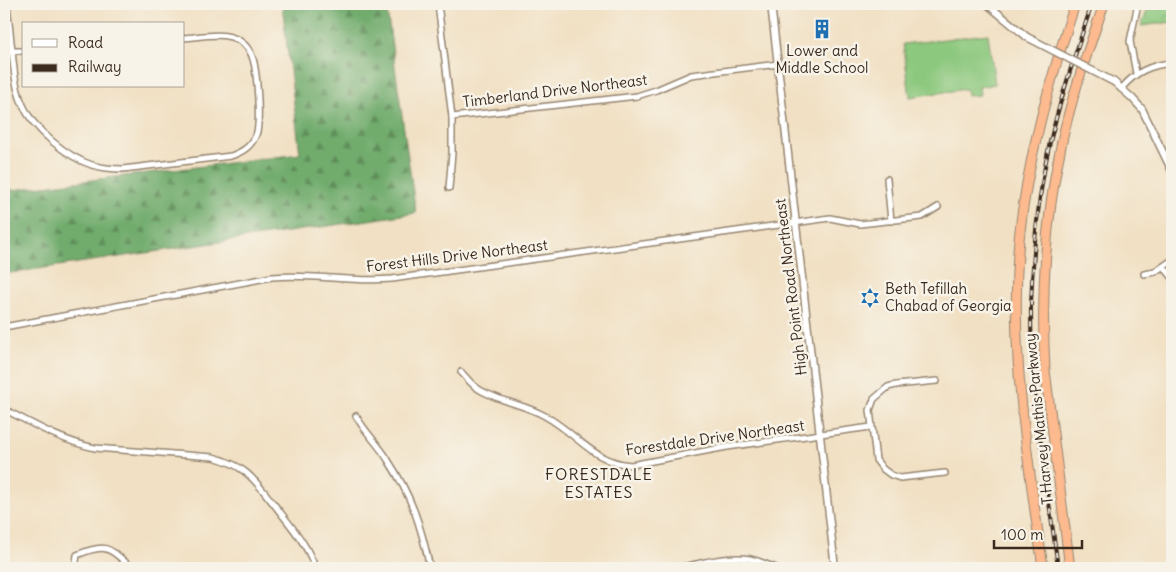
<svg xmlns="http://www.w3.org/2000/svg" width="1176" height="572" font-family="Delius,sans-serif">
	<defs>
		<pattern id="forest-firs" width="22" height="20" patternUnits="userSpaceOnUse" patternTransform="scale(1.25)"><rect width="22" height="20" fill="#71ac6d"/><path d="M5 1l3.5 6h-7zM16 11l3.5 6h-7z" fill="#5e8c59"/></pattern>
		<pattern id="park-crowns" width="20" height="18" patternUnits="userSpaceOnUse" patternTransform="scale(1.25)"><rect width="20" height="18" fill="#8cc87e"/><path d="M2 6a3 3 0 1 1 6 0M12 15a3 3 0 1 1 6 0" fill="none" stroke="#74a367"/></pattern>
	</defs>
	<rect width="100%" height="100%" fill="#f7f3e8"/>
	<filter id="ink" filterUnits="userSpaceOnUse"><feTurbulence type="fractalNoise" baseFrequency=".02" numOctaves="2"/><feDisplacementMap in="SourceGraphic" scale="10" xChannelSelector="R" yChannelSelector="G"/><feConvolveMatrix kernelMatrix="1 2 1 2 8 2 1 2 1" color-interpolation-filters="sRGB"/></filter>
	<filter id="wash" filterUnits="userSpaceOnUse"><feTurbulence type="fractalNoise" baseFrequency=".0096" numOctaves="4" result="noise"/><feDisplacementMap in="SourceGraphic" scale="20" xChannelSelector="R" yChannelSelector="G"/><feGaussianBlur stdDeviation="1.12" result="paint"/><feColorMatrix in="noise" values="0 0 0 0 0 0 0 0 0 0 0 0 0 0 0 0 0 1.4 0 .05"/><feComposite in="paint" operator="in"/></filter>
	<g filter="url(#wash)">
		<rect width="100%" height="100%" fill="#f1e0c3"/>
		<path fill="url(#forest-firs)" stroke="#566b46" d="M282,4h104l30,209 -412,61v-83l296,-37z"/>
		<path fill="url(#park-crowns)" stroke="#64794e" d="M1150,4h22v18l-31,4z"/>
		<path fill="#8cc87e" stroke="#64794e" d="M988,34l7,50 -16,3 1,8 -13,1 -1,-7 -56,8 -7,-53z"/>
	</g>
	<g filter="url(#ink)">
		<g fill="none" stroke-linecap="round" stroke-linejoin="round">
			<defs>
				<g id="minor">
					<path d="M438,4l14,113v36l-3,35"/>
					<path d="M24,51h-12c2,18 3,37 11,54 10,24 44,52 69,60 10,3 20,4 31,4l108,-13c11,-4 20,-9 25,-21 5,-11 1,-63 -3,-76 -2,-7 -7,-14 -13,-18 -16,-10 -39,-4 -56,-3"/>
					<path d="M4,52l8,-1 -5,-47"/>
					<path d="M1136,73l-6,-32 8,-37"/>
					<path d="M1121,89c14,-17 29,-24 51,-26"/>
					<path d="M452,117l185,-21 19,-6 35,-15 87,-11"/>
					<path d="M887,179l4,42"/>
					<path d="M1164,267l8,10"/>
					<path d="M1144,274l11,-2 17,-12"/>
					<path d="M4,327l268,-50c40,-4 80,6 120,2l438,-61 30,6 62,-7 16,-10"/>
					<path d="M461,372c5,5 10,12 16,16 19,13 47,16 68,28 33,18 47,46 86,49l96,-18 144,-20"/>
					<path d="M937,381l-41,4 -8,2 -14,12 -4,11 6,50 7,9 8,6 9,3 45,-5"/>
					<path d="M4,409c29,15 58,32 91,39l118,9c11,3 22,7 31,14 12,9 20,21 29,32 16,21 34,40 42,65"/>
					<path d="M356,416c9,16 23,29 32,44 24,37 33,66 42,108"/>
					<path d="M75,568l2,-13c30,-13 32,-7 55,13"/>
					<path d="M676,568c24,-4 50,-13 74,-9 9,2 18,6 26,9"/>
				</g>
				<g id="tertiary">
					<path d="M771,4l64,564"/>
					<path d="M987,4l40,33"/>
					<path d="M1114,82l18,16 10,11 30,62"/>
				</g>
				<g id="motorway">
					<path d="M1043,568c-15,-109 -34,-218 -24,-328 8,-82 31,-159 56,-236"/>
					<path d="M1070,568l-25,-198c-4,-75 0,-150 16,-224 10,-48 27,-95 43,-142"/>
				</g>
			</defs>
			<use href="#minor" stroke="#968570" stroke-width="8"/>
			<use href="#tertiary" stroke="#968570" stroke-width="9"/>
			<use href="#motorway" stroke="#968570" stroke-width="11"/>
			<use href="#minor" stroke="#fff" stroke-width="5"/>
			<use href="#tertiary" stroke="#fff" stroke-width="6"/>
			<use href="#motorway" stroke="#fcba8e" stroke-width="9"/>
			<defs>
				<path id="rail" d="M1058,568c-11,-87 -28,-176 -27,-264 2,-54 7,-109 19,-162 11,-47 27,-93 42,-138"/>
			</defs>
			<use href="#rail" stroke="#3b2a1e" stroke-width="4"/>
			<use href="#rail" stroke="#f7f3e8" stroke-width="2" stroke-dasharray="5.5" stroke-linecap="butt"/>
			<defs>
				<path id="tertiary-bridge" d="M1027,37l87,45"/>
			</defs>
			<use href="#tertiary-bridge" stroke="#968570" stroke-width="9" stroke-linecap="butt"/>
			<use href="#tertiary-bridge" stroke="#fff" stroke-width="6"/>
		</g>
	</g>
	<defs>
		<symbol id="building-bare" viewBox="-9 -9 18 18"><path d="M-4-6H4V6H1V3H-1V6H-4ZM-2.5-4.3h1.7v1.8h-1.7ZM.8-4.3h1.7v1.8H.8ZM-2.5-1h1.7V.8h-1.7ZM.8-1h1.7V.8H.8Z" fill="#1f6fb2" stroke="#f7f3e8" stroke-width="2.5" paint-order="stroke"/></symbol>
		<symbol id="synagogue-bare" viewBox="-9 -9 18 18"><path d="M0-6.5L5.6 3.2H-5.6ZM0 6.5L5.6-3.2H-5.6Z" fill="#1f6fb2" stroke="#f7f3e8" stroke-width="2.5" paint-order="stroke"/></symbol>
	</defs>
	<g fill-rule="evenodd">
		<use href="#building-bare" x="808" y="15" width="28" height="28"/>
		<use href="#synagogue-bare" x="856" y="284" width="28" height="28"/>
	</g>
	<g text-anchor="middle" stroke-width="5" stroke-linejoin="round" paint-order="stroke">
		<g font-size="15" fill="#3b2a1e" stroke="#f7f3e8">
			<text x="822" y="56">Lower and<tspan x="822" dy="17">Middle School</tspan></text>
			<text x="885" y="294" text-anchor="start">Beth Tefillah<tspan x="885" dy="17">Chabad of Georgia</tspan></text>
		</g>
		<g font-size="15" fill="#3b2a1e" stroke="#f7f3e8">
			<text transform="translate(555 91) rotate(-7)" y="5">Timberland Drive Northeast</text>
			<text transform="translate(457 256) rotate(-7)" y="5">Forest Hills Drive Northeast</text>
			<text transform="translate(791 287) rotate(-97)" y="5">High Point Road Northeast</text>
			<text transform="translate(1039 419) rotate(-96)" y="5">T Harvey Mathis Parkway</text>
			<text transform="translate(715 438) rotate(-8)" y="5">Forestdale Drive Northeast</text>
		</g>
		<g font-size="16" letter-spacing="1" fill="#3b2a1e" stroke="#f7f3e8">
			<text x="599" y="480">FORESTDALE<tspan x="599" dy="18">ESTATES</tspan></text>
		</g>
	</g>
	<rect width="1176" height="572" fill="none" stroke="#f7f3e8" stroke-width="20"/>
	<rect x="22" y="22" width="162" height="65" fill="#f7f3e8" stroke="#aca397"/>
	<rect x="32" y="39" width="25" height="8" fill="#ffffff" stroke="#aca397"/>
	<text x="68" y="48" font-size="15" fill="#3b2a1e">Road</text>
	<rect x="32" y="64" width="25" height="8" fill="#3b2a1e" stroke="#aca397"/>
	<text x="68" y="72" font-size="15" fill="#3b2a1e">Railway</text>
	<path d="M994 540v8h88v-8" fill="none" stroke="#3b2a1e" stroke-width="2.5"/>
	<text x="1001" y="540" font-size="15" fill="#3b2a1e" stroke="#f7f3e8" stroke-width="4" paint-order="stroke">100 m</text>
</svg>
